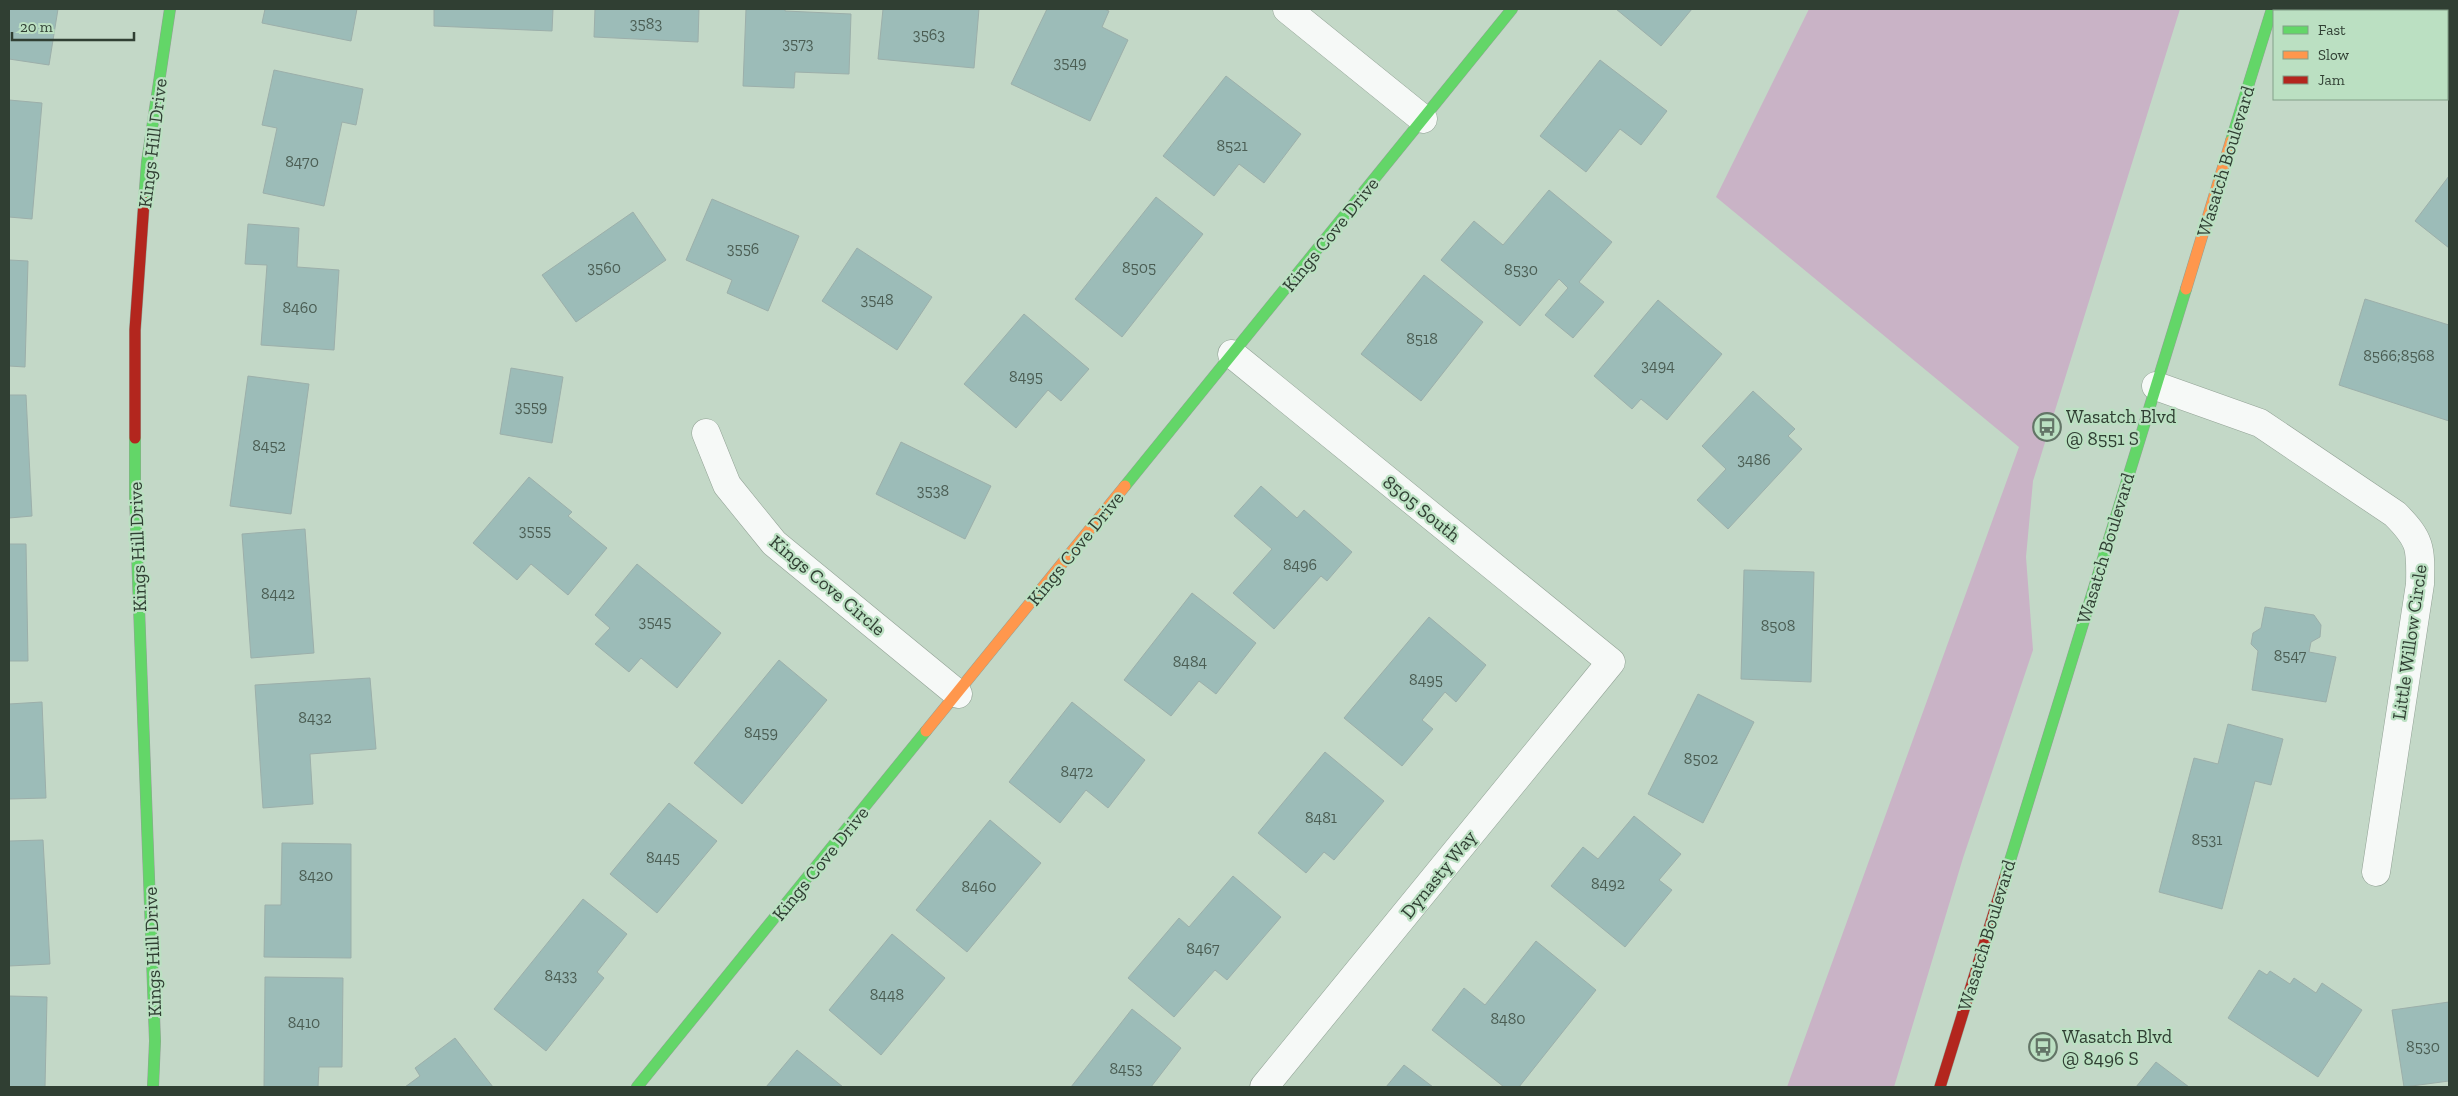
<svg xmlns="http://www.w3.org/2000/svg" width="2458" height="1096" font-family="'Zilla Slab',serif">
	<rect width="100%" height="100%" fill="#c3d8c7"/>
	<path fill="#c9b3c6" d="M1809,9h371l-147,472 -7,76 7,93 -70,208 -69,229h-107l232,-640 -303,-250z"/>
	<g fill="#9cbcb8" stroke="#9cafaa">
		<path d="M9,9h49l-9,56 -40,-6z"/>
		<path d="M265,9h92l-6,32 -89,-18z"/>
		<path d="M434,9h119l-1,22 -118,-5z"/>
		<path d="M595,9h104l-1,33 -104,-5z"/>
		<path d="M746,9h39v2l66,3 -2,60 -54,-2 -1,16 -51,-2z"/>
		<path d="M883,9h96l-5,59 -96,-9z"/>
		<path d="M1047,9h57l5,2 -7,16 26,13 -38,81 -79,-37z"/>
		<path d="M1616,9h76l-31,37z"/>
		<path d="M1600,60l67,51 -26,34 -21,-16 -34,43 -46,-36z"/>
		<path d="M274,70l89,19 -7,36 -14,-3 -18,84 -61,-13 14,-65 -15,-3z"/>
		<path d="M1226,76l75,58 -37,49 -25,-19 -25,32 -51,-40z"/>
		<path d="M9,100l33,3 -10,116 -23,-2z"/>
		<path d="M2449,176v72l-34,-27z"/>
		<path d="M1549,190l63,52 -33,40 25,20 -31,36 -28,-23 23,-27 -9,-9 -39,47 -79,-66 33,-39 29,24z"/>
		<path d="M1156,197l47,37 -81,103 -47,-38z"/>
		<path d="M712,199l87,37 -31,75 -41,-18 5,-13 -46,-20z"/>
		<path d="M633,212l33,48 -90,62 -34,-47z"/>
		<path d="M248,224l51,4 -2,39 42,3 -5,80 -73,-5 6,-80 -22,-1z"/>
		<path d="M857,248l75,49 -35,53 -75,-49z"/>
		<path d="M9,260l19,1 -3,106 -16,-1z"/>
		<path d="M1424,275l59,47 -62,79 -60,-47z"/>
		<path d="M2365,299l84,26v96l-110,-36z"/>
		<path d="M1658,300l64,54 -55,66 -26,-21 -9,10 -38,-33z"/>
		<path d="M1024,314l65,55 -28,32 -13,-11 -32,38 -52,-44z"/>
		<path d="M511,368l52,9 -11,66 -52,-9z"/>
		<path d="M248,376l61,8 -18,130 -61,-8z"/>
		<path d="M1753,391l42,38 -7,7 14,13 -74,80 -31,-29 29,-31 -24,-23z"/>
		<path d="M9,395h17l6,121 -23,2z"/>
		<path d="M901,442l90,44 -26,53 -89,-45z"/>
		<path d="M529,477l43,35 -4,4 39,32 -39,47 -37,-31 -14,16 -44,-37z"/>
		<path d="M1261,486l36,32 7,-8 48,42 -25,29 -6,-5 -47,53 -41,-36 39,-44 -38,-33z"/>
		<path d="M305,529l9,124 -63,5 -9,-124z"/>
		<path d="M9,544h17l2,117h-19z"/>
		<path d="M637,564l84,69 -44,55 -36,-30 -12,14 -34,-28 15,-16 -15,-13z"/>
		<path d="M1744,570l70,2 -3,110 -70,-3z"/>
		<path d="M1192,593l64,50 -40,51 -17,-13 -28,35 -47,-36z"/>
		<path d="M2265,607l49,8 7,10 -1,12 -9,5 -2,10 27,5 -10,45 -74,-12 6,-39 -7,-7 2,-11 8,-5z"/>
		<path d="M1429,617l57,48 -30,37 -11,-10 -23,28 11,9 -31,37 -58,-48z"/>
		<path d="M779,660l48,40 -85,104 -48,-41z"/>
		<path d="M370,678l6,71 -66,5 3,50 -50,4 -8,-123z"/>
		<path d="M1698,694l56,28 -51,101 -55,-29z"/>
		<path d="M42,702l4,96 -37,1v-95z"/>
		<path d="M1072,702l73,58 -37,48 -22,-18 -26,33 -51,-41z"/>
		<path d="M2228,724l55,15 -12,46 -16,-4 -33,128 -63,-17 35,-134 24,6z"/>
		<path d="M1325,752l59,49 -50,59 -10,-8 -18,21 -48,-40z"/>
		<path d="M669,803l48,38 -60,72 -47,-39z"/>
		<path d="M1634,816l47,38 -22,26 13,10 -47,57 -74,-61 32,-39 15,12z"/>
		<path d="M990,820l51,43 -74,89 -51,-42z"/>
		<path d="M43,840l7,124 -41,2v-125z"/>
		<path d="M282,843l69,1v114l-87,-1 1,-52h16z"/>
		<path d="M1233,876l48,41 -54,63 -12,-10 -41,47 -46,-39 51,-60 10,9z"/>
		<path d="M583,899l44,35 -30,38 7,6 -58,73 -52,-42z"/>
		<path d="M892,934l53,44 -64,77 -52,-45z"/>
		<path d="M1536,941l60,49 -77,97h-15l-72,-57 32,-42 21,17z"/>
		<path d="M2259,970l8,5 3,-4 20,13 4,-6 22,15 6,-10 40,27 -44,67 -90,-59z"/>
		<path d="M265,977l78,1 -1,89h-23l-1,20h-54z"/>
		<path d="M9,996l38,1 -2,90h-36z"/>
		<path d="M2449,1002v79l-45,6 -12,-77z"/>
		<path d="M1132,1009l49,39 -30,39h-80z"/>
		<path d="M455,1038l38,49h-88l15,-11 -5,-8z"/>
		<path d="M797,1050l46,37h-77z"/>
		<path d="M2156,1062l33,25h-53z"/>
		<path d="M1404,1065l29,22h-47z"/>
	</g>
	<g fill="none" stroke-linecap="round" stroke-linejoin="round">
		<defs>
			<g id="street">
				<path d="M1287,9l136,110"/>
				<path d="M1232,354l379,308 -347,425"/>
				<path d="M2156,386l104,37 135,91c26,26 26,34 25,70l-44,288"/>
				<path d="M706,433l21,52 47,58 184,151"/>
			</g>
			<g id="fast">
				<path d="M2231,141l41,-132"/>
				<path d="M144,202l3,-40 23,-153"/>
				<path d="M135,438v60l20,543 -2,46"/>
				<path d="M1125,486l387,-477"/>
				<path d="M2005,877l181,-588"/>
				<path d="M637,1087l289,-356"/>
			</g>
			<g id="slow">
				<path d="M2186,289l45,-148"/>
				<path d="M926,731l199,-245"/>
			</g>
			<g id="jam">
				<path d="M135,438v-108l9,-128"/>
				<path d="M1940,1087l65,-210"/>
			</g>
		</defs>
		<use href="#street" stroke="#92a295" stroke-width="29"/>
		<use href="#fast" stroke="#92a295" stroke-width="12"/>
		<use href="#slow" stroke="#92a295" stroke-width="12"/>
		<use href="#jam" stroke="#92a295" stroke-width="12"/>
		<use href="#street" stroke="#f6f9f7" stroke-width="28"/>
		<use href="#fast" stroke="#63d668" stroke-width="11"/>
		<use href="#slow" stroke="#ff974d" stroke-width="11"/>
		<use href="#jam" stroke="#b3261e" stroke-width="11"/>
	</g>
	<defs>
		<symbol id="bus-ring" viewBox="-11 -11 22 22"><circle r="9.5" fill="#bbe0c2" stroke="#637567" stroke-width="1.5"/><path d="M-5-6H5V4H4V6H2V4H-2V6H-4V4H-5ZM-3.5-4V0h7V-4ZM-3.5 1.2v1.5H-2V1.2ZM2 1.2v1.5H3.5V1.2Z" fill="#637567"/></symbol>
	</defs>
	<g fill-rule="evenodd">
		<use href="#bus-ring" x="2031" y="411" width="32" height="32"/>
		<use href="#bus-ring" x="2027" y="1031" width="32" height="32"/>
	</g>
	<g text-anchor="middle" stroke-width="4.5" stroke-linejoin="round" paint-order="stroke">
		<g font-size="16" fill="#4b5e54">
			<text x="646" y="29">3583</text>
			<text x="929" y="40">3563</text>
			<text x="798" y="49">3573</text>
			<text x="1070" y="68">3549</text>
			<text x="1232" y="151">8521</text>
			<text x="302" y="167">8470</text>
			<text x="743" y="254">3556</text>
			<text x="604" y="273">3560</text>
			<text x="1139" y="273">8505</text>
			<text x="1521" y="275">8530</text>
			<text x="877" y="305">3548</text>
			<text x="300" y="313">8460</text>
			<text x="1422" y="344">8518</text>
			<text x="2399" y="361">8566;8568</text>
			<text x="1658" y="371">3494</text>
			<text x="1026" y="382">8495</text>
			<text x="531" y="412">3559</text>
			<text x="269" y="451">8452</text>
			<text x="1754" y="465">3486</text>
			<text x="933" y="496">3538</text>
			<text x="535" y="536">3555</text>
			<text x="1300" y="570">8496</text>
			<text x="278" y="599">8442</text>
			<text x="655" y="627">3545</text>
			<text x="1778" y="631">8508</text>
			<text x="2290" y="661">8547</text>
			<text x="1190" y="667">8484</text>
			<text x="1426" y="685">8495</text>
			<text x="315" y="723">8432</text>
			<text x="761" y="738">8459</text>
			<text x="1701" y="764">8502</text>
			<text x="1077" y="777">8472</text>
			<text x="1321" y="823">8481</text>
			<text x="2207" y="845">8531</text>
			<text x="663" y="863">8445</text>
			<text x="316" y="881">8420</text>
			<text x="1608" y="889">8492</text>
			<text x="979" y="892">8460</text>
			<text x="1203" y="954">8467</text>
			<text x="561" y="981">8433</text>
			<text x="887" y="1000">8448</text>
			<text x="1508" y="1024">8480</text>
			<text x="304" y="1028">8410</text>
			<text x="2423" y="1052">8530</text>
			<text x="1126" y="1074">8453</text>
		</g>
		<g font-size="19" fill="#303f33" stroke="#bbe0c2">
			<text transform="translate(152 143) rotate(-83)" y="7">Kings Hill Drive</text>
			<text transform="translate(2225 161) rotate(-73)" y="7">Wasatch Boulevard</text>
			<text transform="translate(1330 234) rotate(-51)" y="7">Kings Cove Drive</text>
			<text transform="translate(1422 508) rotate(39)" y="7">8505 South</text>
			<text transform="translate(137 547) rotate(-92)" y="7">Kings Hill Drive</text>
			<text transform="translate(1075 548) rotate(-51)" y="7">Kings Cove Drive</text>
			<text transform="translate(2105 548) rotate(-73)" y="7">Wasatch Boulevard</text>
			<text transform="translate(828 585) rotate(40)" y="7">Kings Cove Circle</text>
			<text transform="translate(2409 642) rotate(-82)" y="7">Little Willow Circle</text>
			<text transform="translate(820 863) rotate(-51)" y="7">Kings Cove Drive</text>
			<text transform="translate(1438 874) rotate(-51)" y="7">Dynasty Way</text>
			<text transform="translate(1986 935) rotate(-73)" y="7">Wasatch Boulevard</text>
			<text transform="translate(152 952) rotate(-92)" y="7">Kings Hill Drive</text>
		</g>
		<g font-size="19" fill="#303f33" stroke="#bbe0c2" text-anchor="start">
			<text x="2066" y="423">Wasatch Blvd<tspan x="2066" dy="22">@ 8551 S</tspan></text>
			<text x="2062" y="1043">Wasatch Blvd<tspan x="2062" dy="22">@ 8496 S</tspan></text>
		</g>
	</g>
	<rect width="2458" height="1096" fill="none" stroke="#303f33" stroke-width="20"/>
	<rect x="2273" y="10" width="175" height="90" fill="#bbe0c2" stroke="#83a089"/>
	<rect x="2283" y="26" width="25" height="8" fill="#63d668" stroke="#83a089"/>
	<text x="2318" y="35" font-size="15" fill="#303f33">Fast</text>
	<rect x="2283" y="51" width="25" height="8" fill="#ff974d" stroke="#83a089"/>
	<text x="2318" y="60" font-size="15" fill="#303f33">Slow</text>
	<rect x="2283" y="76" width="25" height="8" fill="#b3261e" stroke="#83a089"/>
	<text x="2318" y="85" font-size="15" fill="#303f33">Jam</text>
	<path d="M12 32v8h122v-8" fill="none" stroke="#303f33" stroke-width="2.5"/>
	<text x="20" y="32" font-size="15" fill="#303f33" stroke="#bbe0c2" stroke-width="4" paint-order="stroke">20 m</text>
</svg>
